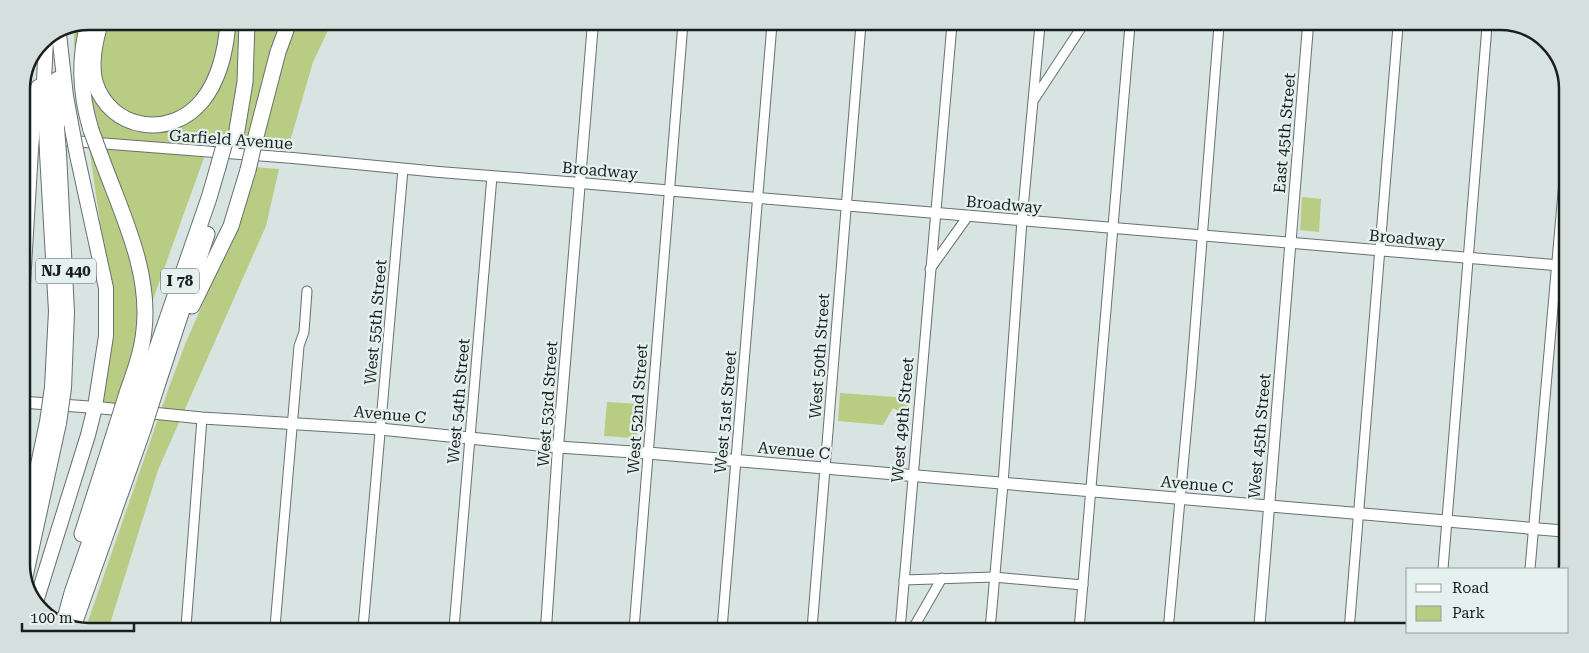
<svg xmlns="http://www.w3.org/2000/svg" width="1589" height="653" font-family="'Roboto Serif',serif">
	<rect width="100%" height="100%" fill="#d8e4e1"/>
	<g fill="#b9cc84">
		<path d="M89,21l243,1 -19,40 -24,83 -79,-4 -95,264 -13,-4 8,-110 -36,-248v-15z"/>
		<path d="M255,167l24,2 -13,57 -108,244 -49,157h-23l82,-237 18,-48 56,-127z"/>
		<path d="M1302,197l19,2 -2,33 -19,-2z"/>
		<path d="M840,393l69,5 -1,19 -15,-9 -10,17 -45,-4z"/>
		<path d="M607,402l33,2 -3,30 -5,4 -28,-2z"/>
	</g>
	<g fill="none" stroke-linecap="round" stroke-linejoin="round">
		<defs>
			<g id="minor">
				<path d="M1035,98l48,-73"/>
				<path d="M930,269l38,-53"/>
				<path d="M1443,569l44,-543"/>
				<path d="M1530,569l37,-422"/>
				<path d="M904,580l90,-3 89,8"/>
				<path d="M186,627l16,-209"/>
				<path d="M275,627l24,-281 5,-14 3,-41"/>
				<path d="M363,628l40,-459"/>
				<path d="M454,628l38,-452"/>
				<path d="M900,628h12l3,-3 27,-47"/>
				<path d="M634,629l49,-606"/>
				<path d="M722,629l50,-605"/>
				<path d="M812,629l49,-605"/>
				<path d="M900,630l52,-606"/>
				<path d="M990,630l13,-146 19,-264 18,-195"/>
				<path d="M1079,630l51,-605"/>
				<path d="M1168,631l23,-252 28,-354"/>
				<path d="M1349,631l49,-605"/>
			</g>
			<g id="tertiary">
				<path d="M21,137l272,21 146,14 141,11 986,83"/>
				<path d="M546,628l12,-181 35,-424"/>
				<path d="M1259,631l49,-605"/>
			</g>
			<path id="secondary" d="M21,402l81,6 100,10 178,11 178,18 90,6 915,78"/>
			<g id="trunk">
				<path d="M59,34l7,62 6,33"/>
				<path d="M46,39l-2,42 2,46"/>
				<path d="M57,79v49"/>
				<path d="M33,126l5,-39"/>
				<path d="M47,153l9,158 -4,76"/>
				<path d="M59,153l8,159 -3,76"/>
				<path d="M21,317l10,-168"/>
				<path d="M21,545l26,-123"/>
				<path d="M25,579l34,-156"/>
				<path d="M35,605l53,-170 7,-28 11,-71v-48l-29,-133"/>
			</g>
			<g id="motorway">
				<path d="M89,21c-11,37 -9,73 2,109"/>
				<path d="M101,21c-6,19 -11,41 -6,61 15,49 76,57 107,19 18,-22 24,-52 26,-79"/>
				<path d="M235,142l10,-60 2,-60"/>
				<path d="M254,144l24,-92 11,-30"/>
				<path d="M101,157c20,55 50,114 43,173 -2,22 -10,43 -17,63"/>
				<path d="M192,306l39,-80 17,-56"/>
				<path d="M141,394l68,-196 9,-31"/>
				<path d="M154,395l53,-161"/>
				<path d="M82,534l34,-106"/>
				<path d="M63,626l9,-33 57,-164"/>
				<path d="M73,627l70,-197"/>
			</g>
		</defs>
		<use href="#minor" stroke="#67716f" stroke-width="11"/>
		<use href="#tertiary" stroke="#67716f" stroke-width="12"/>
		<use href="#secondary" stroke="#67716f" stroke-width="13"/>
		<use href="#trunk" stroke="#67716f" stroke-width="16"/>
		<use href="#motorway" stroke="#67716f" stroke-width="17"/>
		<use href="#minor" stroke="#fff" stroke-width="9"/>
		<use href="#tertiary" stroke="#fff" stroke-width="10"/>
		<use href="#secondary" stroke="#fff" stroke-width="11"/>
		<use href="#trunk" stroke="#fff" stroke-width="14"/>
		<use href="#motorway" stroke="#fff" stroke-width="15"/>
		<defs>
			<g id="trunk-bridge">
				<path d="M46,127l1,26"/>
				<path d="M57,128l2,25"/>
				<path d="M72,129l5,26"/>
				<path d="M31,149l2,-23"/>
				<path d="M47,422l5,-35"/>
				<path d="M59,423l5,-35"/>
			</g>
			<g id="motorway-bridge">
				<path d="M91,130l10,27"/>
				<path d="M218,167l7,-25"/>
				<path d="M248,170l6,-26"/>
				<path d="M116,428l11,-35"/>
				<path d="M129,429l12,-35"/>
				<path d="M143,430l11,-35"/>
			</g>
		</defs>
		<use href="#trunk-bridge" stroke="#67716f" stroke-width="16" stroke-linecap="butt"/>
		<use href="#motorway-bridge" stroke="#67716f" stroke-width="17" stroke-linecap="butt"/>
		<use href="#trunk-bridge" stroke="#fff" stroke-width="14"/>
		<use href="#motorway-bridge" stroke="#fff" stroke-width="15"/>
	</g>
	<g text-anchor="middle" stroke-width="4.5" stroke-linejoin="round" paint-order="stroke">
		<g fill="#e5f1ef" stroke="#575d5c" stroke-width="1">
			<rect x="36" y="258.5" width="60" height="25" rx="4"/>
			<rect x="161" y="268.5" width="38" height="25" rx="4"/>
		</g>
		<g font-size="15" font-weight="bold" fill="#1a1e1d">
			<text x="66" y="276">NJ 440</text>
			<text x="180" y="286">I 78</text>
		</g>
		<g font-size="16" fill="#1a1e1d" stroke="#e5f1ef">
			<text transform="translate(1284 133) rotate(-85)" y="6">East 45th Street</text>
			<text transform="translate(231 139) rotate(4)" y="6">Garfield Avenue</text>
			<text transform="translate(600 170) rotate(5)" y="6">Broadway</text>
			<text transform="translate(1004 204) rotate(5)" y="6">Broadway</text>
			<text transform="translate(1407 238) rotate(5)" y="6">Broadway</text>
			<text transform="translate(375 322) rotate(-85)" y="6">West 55th Street</text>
			<text transform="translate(819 356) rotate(-86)" y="6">West 50th Street</text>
			<text transform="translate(458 401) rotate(-85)" y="6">West 54th Street</text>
			<text transform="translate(547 404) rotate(-86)" y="6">West 53rd Street</text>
			<text transform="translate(637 409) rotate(-86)" y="6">West 52nd Street</text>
			<text transform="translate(725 412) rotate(-85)" y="6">West 51st Street</text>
			<text transform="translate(390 414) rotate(5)" y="6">Avenue C</text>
			<text transform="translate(902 420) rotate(-85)" y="6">West 49th Street</text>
			<text transform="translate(1259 436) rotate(-85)" y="6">West 45th Street</text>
			<text transform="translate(794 450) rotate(5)" y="6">Avenue C</text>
			<text transform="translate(1197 484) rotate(5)" y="6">Avenue C</text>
		</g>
	</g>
	<path d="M0 0H1589V653H0ZM89 30H1500A59 59 0 0 1 1559 89V564A59 59 0 0 1 1500 623H89A59 59 0 0 1 30 564V89A59 59 0 0 1 89 30Z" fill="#d5e0de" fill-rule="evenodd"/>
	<path fill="none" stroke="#1a1e1d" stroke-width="2.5" d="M89 30H1500A59 59 0 0 1 1559 89V564A59 59 0 0 1 1500 623H89A59 59 0 0 1 30 564V89A59 59 0 0 1 89 30Z"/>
	<rect x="1406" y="568" width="162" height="65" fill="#e5f1ef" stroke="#949d9b"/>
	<rect x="1416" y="584" width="25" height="8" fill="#ffffff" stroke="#949d9b"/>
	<text x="1452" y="593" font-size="15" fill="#1a1e1d">Road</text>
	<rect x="1416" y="606" width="25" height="15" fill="#b9cc84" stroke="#949d9b"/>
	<text x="1452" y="618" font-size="15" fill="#1a1e1d">Park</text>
	<path d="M22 623v8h112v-8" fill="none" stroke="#1a1e1d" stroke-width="2.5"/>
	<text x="30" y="623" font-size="15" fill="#1a1e1d" stroke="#e5f1ef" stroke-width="4" paint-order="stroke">100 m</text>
</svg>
